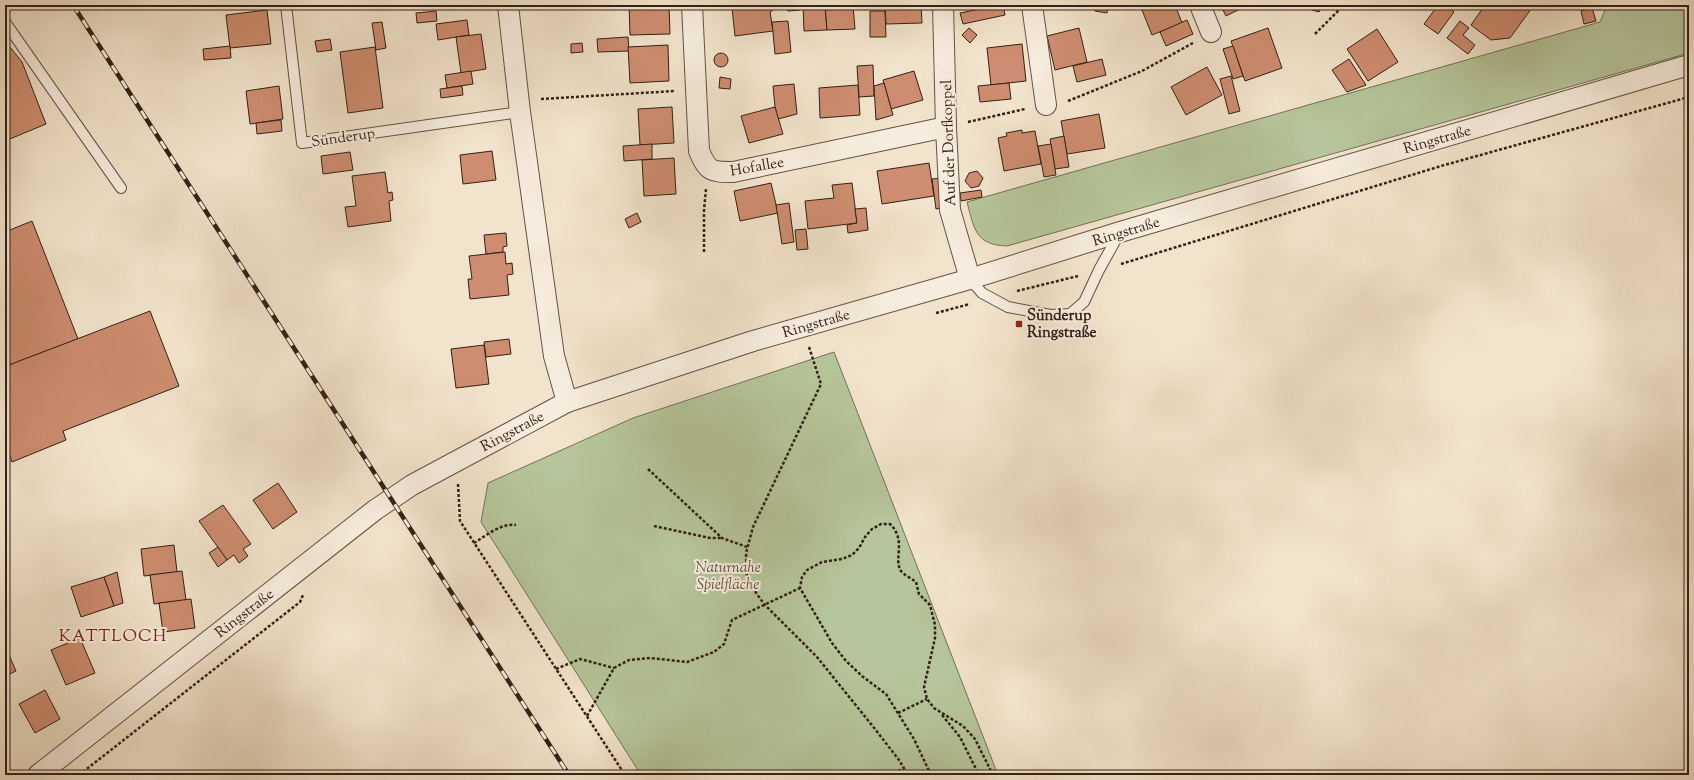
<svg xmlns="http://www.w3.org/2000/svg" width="1694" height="780" font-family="'Sorts Mill Goudy',serif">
	<rect width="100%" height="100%" fill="#f2e4cc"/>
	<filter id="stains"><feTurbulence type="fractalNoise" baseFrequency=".005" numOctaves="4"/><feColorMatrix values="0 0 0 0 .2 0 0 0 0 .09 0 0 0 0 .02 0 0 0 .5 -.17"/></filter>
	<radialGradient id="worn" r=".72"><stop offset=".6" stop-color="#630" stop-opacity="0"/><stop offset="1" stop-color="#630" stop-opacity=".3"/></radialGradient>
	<g fill="#b6c59b" stroke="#747258">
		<path d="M1607,5h82v48l-682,193c-32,-1 -33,-18 -40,-44l633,-180z"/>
		<path d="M834,352l164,423h-357l-160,-253 7,-39 145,-65z"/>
	</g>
	<g fill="#ce8d70" stroke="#332016">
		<path d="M629,5h40l1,29 -40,1z"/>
		<path d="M748,5h24v6l-2,1 3,19 -38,5 -3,-28z"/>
		<path d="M788,5h11l1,5 -12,1z"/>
		<path d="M803,5h22l2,25 -23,1z"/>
		<path d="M825,5h28l2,24 -28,1z"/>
		<path d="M885,5h36l1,18 -36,1z"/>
		<path d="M978,5h22l-21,4z"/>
		<path d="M1000,5h3l2,10 -42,9 -3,-11z"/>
		<path d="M1096,5h12l-1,8 -12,-2z"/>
		<path d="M1140,5h35l7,18 -30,12z"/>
		<path d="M1222,5h26l-22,11 -5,-10z"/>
		<path d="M1295,5h26l-2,7z"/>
		<path d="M1438,5h7l9,7 -16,22 -14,-10z"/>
		<path d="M1485,5h49l-24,33 -19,2 -20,-15z"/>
		<path d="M1592,8l4,13 -12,3 -3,-13z"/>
		<path d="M267,10l4,34 -41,4 -4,-33z"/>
		<path d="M436,11l1,10 -20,2 -1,-10z"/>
		<path d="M870,11h15l1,26h-16z"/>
		<path d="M467,20l2,15 -31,5 -2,-16z"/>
		<path d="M1187,20l6,14 -27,12 -6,-14z"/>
		<path d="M788,21l3,31 -16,2 -3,-32z"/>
		<path d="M1460,21l9,7 -6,7 12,10 -7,9 -21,-16z"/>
		<path d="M382,22l4,26 -10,2 -4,-27z"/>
		<path d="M969,28l8,7 -7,8 -8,-8z"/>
		<path d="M1079,28l8,34 -32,8 -8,-34z"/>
		<path d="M1268,28l14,40 -37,13 -14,-40z"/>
		<path d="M1377,29l21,33 -30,19 -21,-32z"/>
		<path d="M481,34l5,35 -25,4 -5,-36z"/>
		<path d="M628,37l1,14 -31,1 -1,-13z"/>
		<path d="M330,39l2,11 -15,2 -2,-11z"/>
		<path d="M5,41l17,21 24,62 -41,17z"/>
		<path d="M582,43l1,9 -12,1v-9z"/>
		<path d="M1022,44l4,37 -35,4 -4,-37z"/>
		<path d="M668,45l1,36 -39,2 -2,-36z"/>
		<path d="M230,46l1,12 -27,2 -1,-11z"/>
		<path d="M1233,46l10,30 -10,3 -10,-30z"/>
		<path d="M375,47l8,61 -35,5 -8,-61z"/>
		<circle cx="721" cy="60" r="7"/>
		<path d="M1102,59l4,16 -29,7 -4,-16z"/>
		<path d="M1349,59l17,26 -19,7 -15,-22z"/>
		<path d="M873,65l1,31 -15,1 -2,-31z"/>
		<path d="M1207,67l15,28 -36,20 -15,-28z"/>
		<path d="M471,71l2,13 -26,4 -2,-13z"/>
		<path d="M914,71l9,29 -32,9 -8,-29z"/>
		<path d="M1231,76l9,35 -11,3 -9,-35z"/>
		<path d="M720,77l11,2 -1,10 -11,-1z"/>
		<path d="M884,83l9,32 -17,5 -2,-34z"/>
		<path d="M1009,83l2,16 -31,3 -2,-16z"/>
		<path d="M794,84l3,30 -19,5 -3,-12 -2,-21z"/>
		<path d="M858,85l2,30 -40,3 -1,-30z"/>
		<path d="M279,86l4,33 -33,5 -4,-33z"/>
		<path d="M462,86l1,9 -22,3 -1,-9z"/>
		<path d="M672,107l2,36 -34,2 -2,-36z"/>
		<path d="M775,107l8,27 -34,9 -8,-27z"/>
		<path d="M1099,114l6,34 -38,6 -6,-33z"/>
		<path d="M281,120l1,11 -25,3 -1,-11z"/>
		<path d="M1022,130v3l13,-2 6,33 -37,7 -6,-33 9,-2 -1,-3z"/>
		<path d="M1064,136l5,31 -14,2 -5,-30z"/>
		<path d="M652,144v15l-28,2 -1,-15z"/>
		<path d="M1051,144l5,31 -12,2 -6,-31z"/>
		<path d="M492,151l4,29 -33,4 -3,-29z"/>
		<path d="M350,152l3,18 -30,4 -2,-18z"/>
		<path d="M674,158l2,36 -32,2 -2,-36z"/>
		<path d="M929,163l5,33 -52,8 -5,-33z"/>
		<path d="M977,171l6,7 -4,8 -8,2 -6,-7 4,-8z"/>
		<path d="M385,172l3,21 4,-1 1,8 -4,1 2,20 -43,6 -3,-20 11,-1 -4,-30z"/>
		<path d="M941,178l5,29 -10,2 -4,-30z"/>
		<path d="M771,183l7,30 -38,8 -6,-30z"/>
		<path d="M852,183l5,40 -49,6 -3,-28 29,-3 -2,-13z"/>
		<path d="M981,190l1,7 -21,4 -1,-8z"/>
		<path d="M789,203l5,39 -12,2 -6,-39z"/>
		<path d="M866,208l2,22 -20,3 -1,-8 10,-2 -2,-14z"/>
		<path d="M637,213l4,9 -12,6 -4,-9z"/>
		<path d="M32,221l46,118 -69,26 -4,-11v-122z"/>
		<path d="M806,229l2,20 -11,1 -2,-20z"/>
		<path d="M506,233l1,13 -4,1v5l-17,2 -2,-19z"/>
		<path d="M505,252l1,12 6,-1 1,11 -6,1 2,20 -39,4 -2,-20h4l-3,-23z"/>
		<path d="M150,311l29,75 -116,45 3,9 -54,22 -7,-19v-89l4,11z"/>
		<path d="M509,339l2,15 -25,3 -2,-15z"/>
		<path d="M484,345l5,39 -33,4 -5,-39z"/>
		<path d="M278,483l19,29 -24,17 -20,-29z"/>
		<path d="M223,505l28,39 -8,5 5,7 -9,7 -5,-8 -7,5 -28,-39z"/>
		<path d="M174,545l3,27 -33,4 -3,-27z"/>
		<path d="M218,547l9,13 -9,7 -9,-14z"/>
		<path d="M182,571l4,29 -32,4 -4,-29z"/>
		<path d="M117,572l6,31 -9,3 -10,-29z"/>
		<path d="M104,577l10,29 -33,11 -10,-30z"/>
		<path d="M191,599l4,29 -32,4 -4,-29z"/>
		<path d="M80,638l15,35 -29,12 -15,-35z"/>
		<path d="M6,648l10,23 -11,5v-27z"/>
		<path d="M45,690l15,29 -25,14 -16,-29z"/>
	</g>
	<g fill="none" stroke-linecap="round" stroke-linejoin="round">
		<defs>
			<g id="service">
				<path d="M286,5l16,138 218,-31"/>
				<path d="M5,22l116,166"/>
				<path d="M970,279l12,14 26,14 43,8 19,-1 14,-12 15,-32 20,-36"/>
			</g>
			<g id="minor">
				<path d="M508,5l12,107 34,244 13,46"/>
				<path d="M692,5l7,146c9,21 12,21 34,21l213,-45"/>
				<path d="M943,5l3,122 4,83 20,69"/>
				<path d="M1032,5l14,100"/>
				<path d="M1200,5l11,27"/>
				<path d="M38,775l337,-265 37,-25 155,-83 186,-61 217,-62 150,-47 569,-167"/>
			</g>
		</defs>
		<use href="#service" stroke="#635144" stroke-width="12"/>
		<use href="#minor" stroke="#635144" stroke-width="22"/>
		<g stroke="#332016" stroke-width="2.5" stroke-dasharray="3 2" stroke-linecap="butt">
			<path d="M1315,34l29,-29"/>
			<path d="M541,99l134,-8"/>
			<path d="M1068,101l74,-30 51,-28"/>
			<path d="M968,122l57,-13"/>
			<path d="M704,252v-42l2,-21"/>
			<path d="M1121,264l320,-98 248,-69"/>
			<path d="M1017,291l61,-15"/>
			<path d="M936,313l34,-9"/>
			<path d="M809,347l12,37 -68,143 -7,26 1,27 17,24 53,53 58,72 24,31 9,15"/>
			<path d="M648,469l74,69 25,9"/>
			<path d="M458,484l2,37 165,254"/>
			<path d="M654,526l56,12h11"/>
			<path d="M474,543c13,-8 27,-20 42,-18"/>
			<path d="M556,669l24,-10 34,9"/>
			<path d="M898,713l29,-14"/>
			<path d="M942,715l18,22 19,38"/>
			<path d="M587,716l27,-48 15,-8 21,-2 37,4 27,-10 10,-8 8,-24 68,-32"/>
			<path d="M79,775l221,-173 3,-7"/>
			<path d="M884,775l20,-6"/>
			<path d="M931,775l-17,-36 -28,-45 -24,-18 -16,-15 -14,-18 -32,-55 2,-11 5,-7 15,-8 20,-3 10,-4 7,-7 6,-11 7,-8 9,-5h9c17,16 3,36 11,47 3,4 10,7 15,11l3,12 11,11 5,20v13l-11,49 3,12 7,9 29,18 12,13 18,36"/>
		</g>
		<use href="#service" stroke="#f7edde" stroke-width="10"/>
		<use href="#minor" stroke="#f7edde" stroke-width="20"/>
		<defs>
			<path id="rail" d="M73,5l496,770"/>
		</defs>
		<use href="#rail" stroke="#332016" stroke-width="4.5"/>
		<use href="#rail" stroke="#f7edde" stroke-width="3" stroke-dasharray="9" stroke-linecap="butt"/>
	</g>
	<rect fill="#8f2418" stroke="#f7edde" stroke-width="1.5" x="1015" y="320" width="8" height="8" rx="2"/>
	<g text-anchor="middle" stroke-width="4" stroke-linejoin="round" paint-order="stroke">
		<g font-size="15" fill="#332016" stroke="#f7edde">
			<text transform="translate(343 137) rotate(-8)" y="5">Sünderup</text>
			<text transform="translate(1437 139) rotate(-16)" y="5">Ringstraße</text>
			<text transform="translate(948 143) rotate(-92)" y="5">Auf der Dorfkoppel</text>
			<text transform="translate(757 166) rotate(-10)" y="5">Hofallee</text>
			<text transform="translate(1126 231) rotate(-17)" y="5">Ringstraße</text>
			<text transform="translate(816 323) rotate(-16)" y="5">Ringstraße</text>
			<text transform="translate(512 431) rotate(-28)" y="5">Ringstraße</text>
			<text transform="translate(244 613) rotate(-38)" y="5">Ringstraße</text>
		</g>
		<g font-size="15" font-weight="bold" fill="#332016" stroke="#f7edde" text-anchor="start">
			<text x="1027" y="320">Sünderup<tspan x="1027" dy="17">Ringstraße</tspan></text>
		</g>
		<g font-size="15" font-style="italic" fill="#5a523e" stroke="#f7edde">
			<text x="728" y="572">Naturnahe<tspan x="728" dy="17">Spielfläche</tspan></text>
		</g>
		<g font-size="17" letter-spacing="1" fill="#7a1f14" stroke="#f7edde">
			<text x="113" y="641">KATTLOCH</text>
		</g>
	</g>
	<rect width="1694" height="780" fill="none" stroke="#f2e4cc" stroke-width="20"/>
	<rect x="6" y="6" width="1682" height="768" fill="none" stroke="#332016" stroke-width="2"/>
	<rect x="10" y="10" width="1674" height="760" fill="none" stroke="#332016"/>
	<rect width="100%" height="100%" filter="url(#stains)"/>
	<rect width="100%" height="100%" fill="url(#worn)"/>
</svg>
